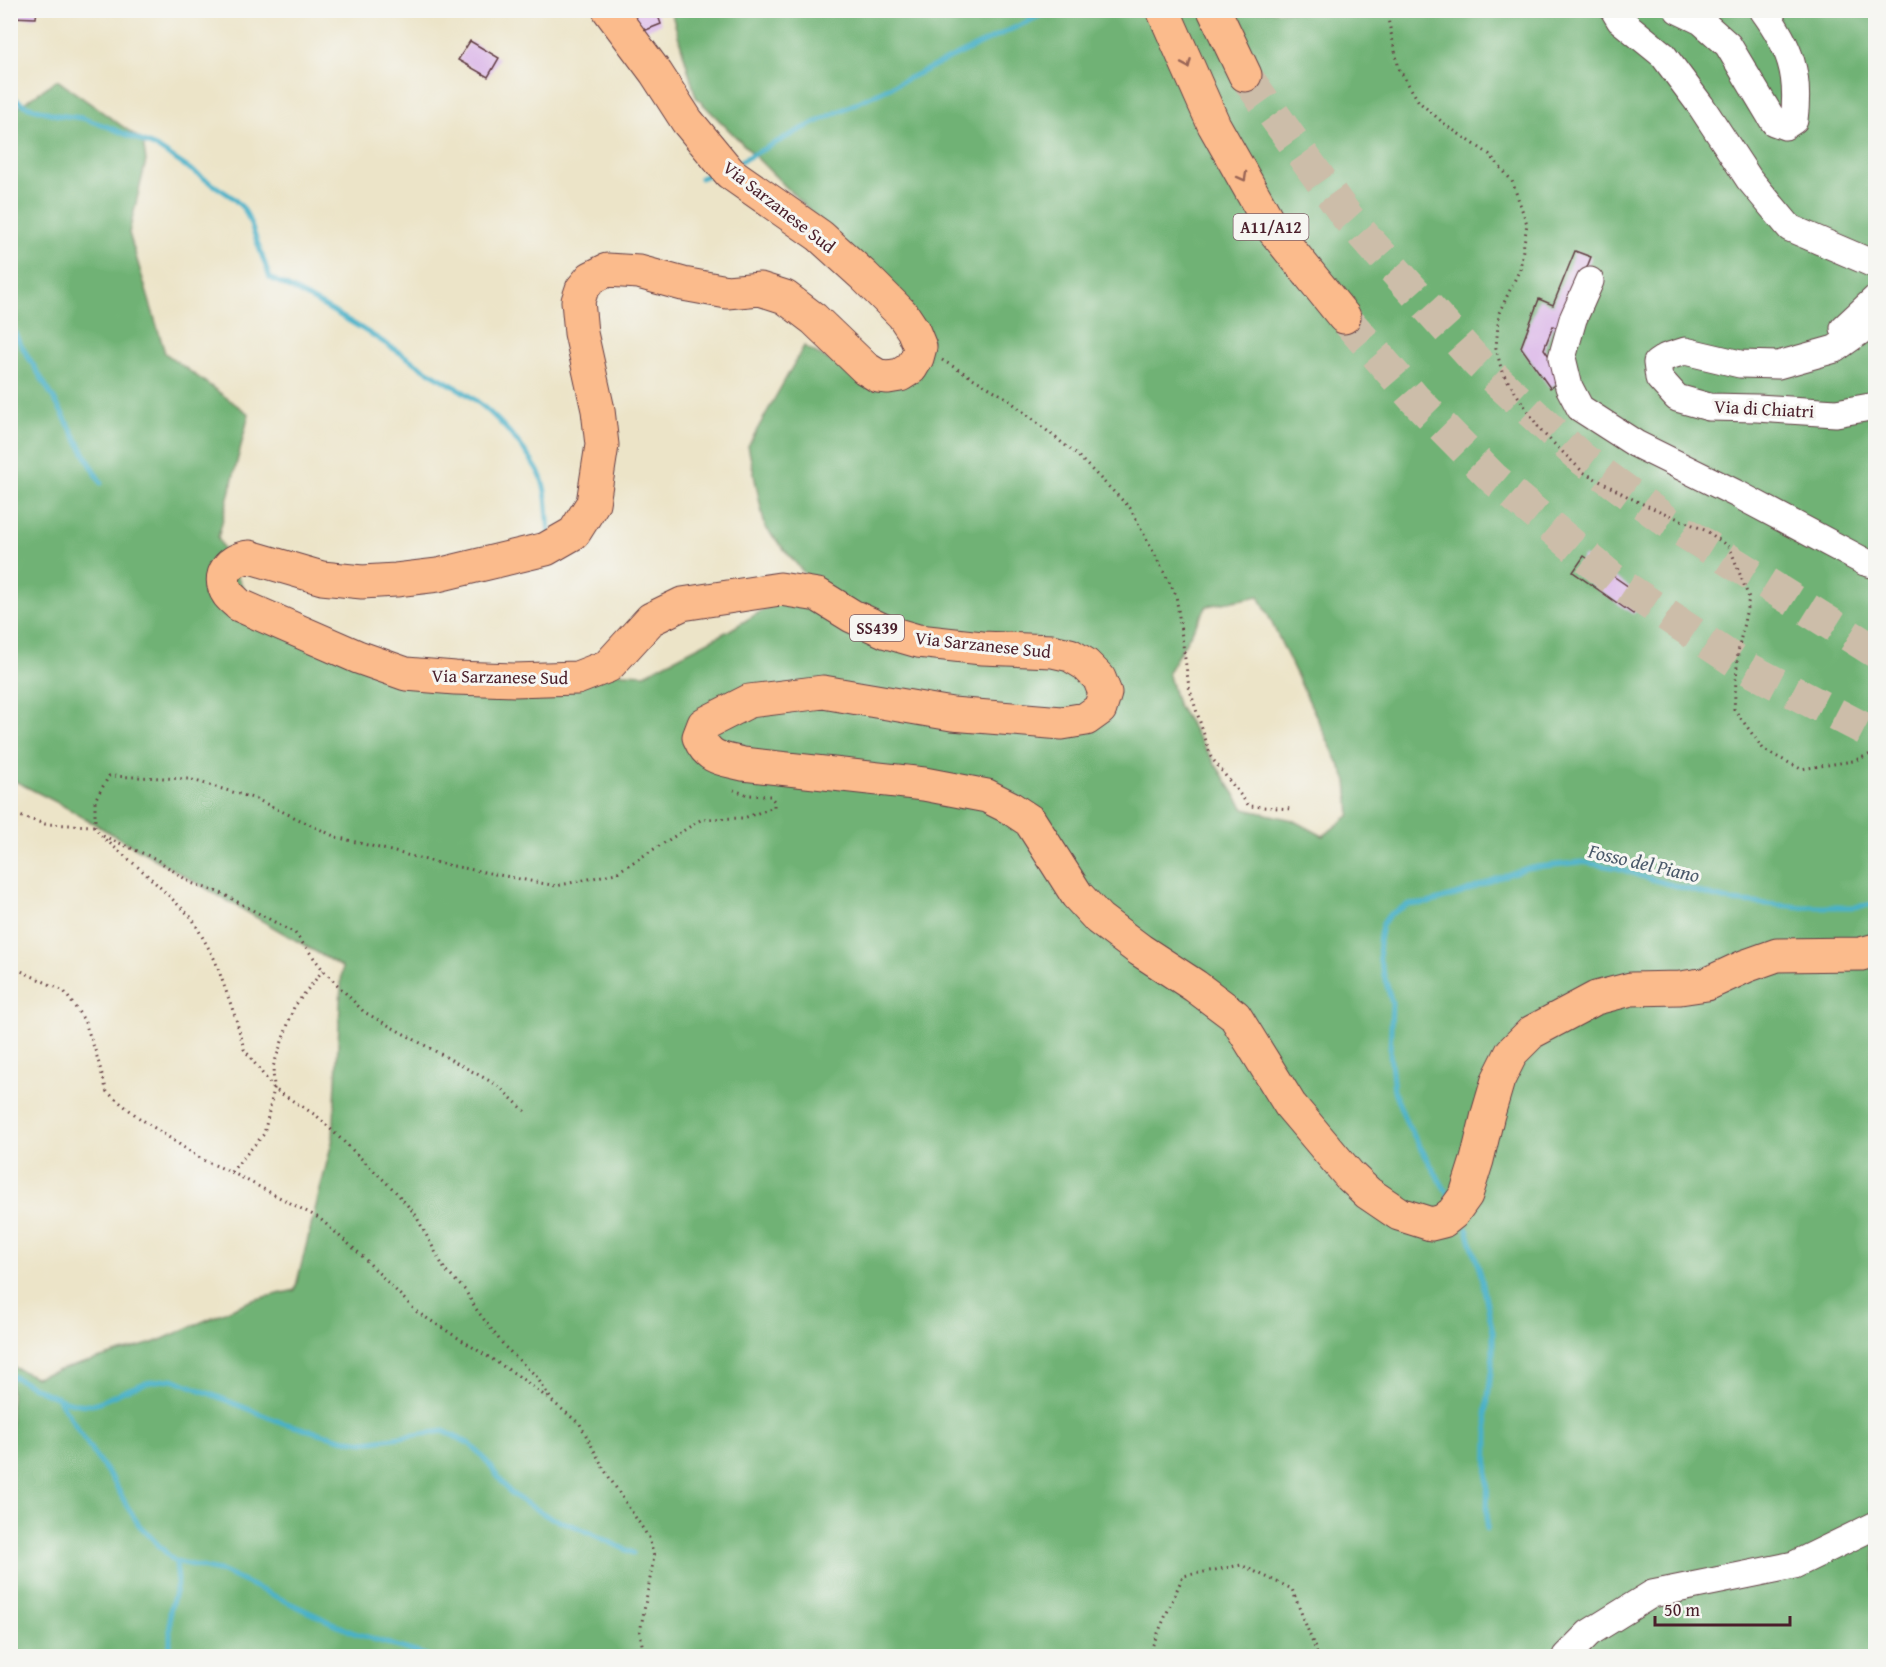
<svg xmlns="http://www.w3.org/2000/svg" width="1886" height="1667" font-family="'Gentium Book Plus',serif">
	<rect width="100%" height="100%" fill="#f6f6f2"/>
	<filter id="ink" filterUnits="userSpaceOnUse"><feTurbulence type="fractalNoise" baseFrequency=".0167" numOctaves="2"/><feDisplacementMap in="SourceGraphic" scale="12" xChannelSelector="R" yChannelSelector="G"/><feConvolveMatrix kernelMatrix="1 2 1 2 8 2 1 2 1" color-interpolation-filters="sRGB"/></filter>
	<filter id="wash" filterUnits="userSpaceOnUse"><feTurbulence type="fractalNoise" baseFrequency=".008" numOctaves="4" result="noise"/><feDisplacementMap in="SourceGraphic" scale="24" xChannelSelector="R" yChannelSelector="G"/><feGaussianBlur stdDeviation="1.35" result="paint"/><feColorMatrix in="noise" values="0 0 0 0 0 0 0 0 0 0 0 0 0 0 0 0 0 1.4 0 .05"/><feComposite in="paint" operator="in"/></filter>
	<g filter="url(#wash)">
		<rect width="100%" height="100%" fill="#ece4c8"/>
		<path fill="#70b274" stroke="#5d6850" stroke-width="1.5" fill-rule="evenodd" d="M671,11h1204v1645h-1864v-290l24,11 121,-35 96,-42 43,-10 38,-152 9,-171 -282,-163 -49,-25 -1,-674 5,4 42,-29 86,61 3,20 -17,72 36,120 84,61 -31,124 35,69 153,67 194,-2 45,2 85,-44 81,-49 -46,-54 -17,-81 56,-100 74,42 42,-13 -68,-122 -156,-156zM1259,596l88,185 3,34 -27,21 -30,-16 -49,-11 -67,-105 -9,-32 39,-66z"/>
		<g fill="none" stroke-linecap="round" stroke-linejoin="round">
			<g stroke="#49b1c8" stroke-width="5">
				<path d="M10,95l16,11 31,9 25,3 24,8 52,22 74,49 12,12 5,10 21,59c53,25 102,56 150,88 16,11 35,19 51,31 24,17 52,48 67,74 10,17 9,43 11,63"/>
				<path d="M741,161l59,-31 252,-120"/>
				<path d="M701,178l10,-4"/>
				<path d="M10,322l11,23 36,59 44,79"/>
				<path d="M1450,1198l-43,-74 -13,-33 -4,-38 2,-50 -12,-42 -1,-20 3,-16 7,-10 18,-10 21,-2 34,-10 36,-15 29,-10 55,-6 35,6 23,8 91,25 71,6h51l23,-3"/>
				<path d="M1467,1229l14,46 12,57v23l-7,60 2,17 -1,97"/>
				<path d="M10,1375c21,10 60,34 83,29 15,-4 29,-13 44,-18 12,-5 24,-6 36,-7l110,44 58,16 24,3 79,-11 26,13 14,14 24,32 11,9 30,18 28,10 56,26"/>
				<path d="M57,1397l37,57 19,26 14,26 12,19 37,38 2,18 -8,30v45"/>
				<path d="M175,1561l48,11 131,61 74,23"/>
			</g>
		</g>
		<g id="blocks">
			<g fill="#dab4e8">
				<path d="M10,10h27l-1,8 -26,-1z"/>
				<path d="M621,10h35l5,14 -25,10z"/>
				<path d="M470,41l29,17 -11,19 -30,-17z"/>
				<path d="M1575,251l16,6 -29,73 -9,-4 -9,23 20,29 -14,10 -29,-41 18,-48 14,6z"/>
				<path d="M1584,556l61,42 -12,16 -60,-42z"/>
			</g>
		</g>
	</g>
	<g filter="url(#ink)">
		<use href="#blocks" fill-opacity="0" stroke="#623d43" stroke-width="1.5"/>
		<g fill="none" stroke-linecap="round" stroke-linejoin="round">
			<g stroke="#ccbda9" stroke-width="33" stroke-dasharray="33 16" stroke-linecap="butt">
				<path d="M1245,75l103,143 130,145 102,94 88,65 208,130"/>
				<path d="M1344,317l70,81 79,80 121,102 127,85 135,70"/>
			</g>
			<defs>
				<g id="minor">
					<path d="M1614,10l6,10 43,35 38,51 48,73 41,49 86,37"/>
					<path d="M1678,10l23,11 27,24 46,77 11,4 9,-6c6,-46 -4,-73 -31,-110"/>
					<path d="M1590,281l-17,38 -11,39 7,29 11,21 56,36 103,51 126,67 11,3"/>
					<path d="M1876,320l-41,29 -57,16 -38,-1 -55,-13 -19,6 -9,6 2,15 18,20 32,9 48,1 79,5 40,-7"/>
					<path d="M1844,328l32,-30"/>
					<path d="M1566,1656l23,-23 63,-39 142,-29 82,-40"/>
				</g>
				<path id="major" d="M609,10l47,63 31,48 43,52 90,63 44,40 39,39 10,15 7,17 -3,11 -6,10 -11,7 -12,2 -10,-1 -13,-8 -51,-49 -29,-22 -25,-8 -33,3 -44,-8 -44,-12 -32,-2 -16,8 -9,11 -4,12 3,32 17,77 4,35 -9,58 -19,30 -28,16 -108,26 -42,5 -34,2 -40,-4 -72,-21c-19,1 -35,18 -22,37 3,4 8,8 11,11l119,52 48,17 49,4 59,2 63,-2 31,-12 43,-47 31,-15 98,-15 38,6 34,21 35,16 31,9 64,7 70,3 18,4 15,9 14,14 6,15 -5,16 -14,10 -24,4 -110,-9 -129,-22 -74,9 -45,23 -5,13c9,22 23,22 44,27l181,20 63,12 22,11 21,14 47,74 22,24 41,31 55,36 40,30 55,89 59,70 19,18 31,21 32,10 12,-3 10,-8 13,-18 11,-35 11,-46 10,-34 14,-28 20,-20 64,-34 35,-9 49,-1 27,-4 39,-18 31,-11 84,-1 15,-4"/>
				<g id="highway">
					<path d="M1163,10l51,115 58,103 72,89"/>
					<path d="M1214,10l31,65"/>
				</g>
			</defs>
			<use href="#minor" stroke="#623d43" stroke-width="29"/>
			<use href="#major" stroke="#623d43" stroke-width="35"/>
			<use href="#highway" stroke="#623d43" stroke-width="35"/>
			<g stroke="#623d43" stroke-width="3" stroke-dasharray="1.5 4.5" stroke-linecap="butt">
				<path d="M1386,10l13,59 20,33 28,24 42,28 23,27 15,43 -7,45 -21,44 -3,35 6,24 39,59 42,41 53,29 71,30 23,17 19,50 -11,54 -4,57 30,41 37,19 52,-8 23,-9"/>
				<path d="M942,360l63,37 71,57 54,54 46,87 13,92 22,70 38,49 43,3"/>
				<path d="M10,813l35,11 49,2"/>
				<path d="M103,836l53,23 35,24 30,10 74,40 28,37 41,42 133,73 28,26"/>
				<path d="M10,969l11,2 43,20 20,29 11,30 12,42 31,25 65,43 28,12 88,46 41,36 57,58 100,63 32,24"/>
				<path d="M231,1172l33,-38 10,-45 -1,-22 21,-60 29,-37"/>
				<path d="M644,1656l-4,-24 14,-75 -5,-19 -44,-67 -25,-47 -27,-22 -17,-26 -31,-29 -29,-38 -11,-19 -20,-20 -30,-56 -21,-24 -77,-74 -43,-27 -30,-40 -8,-30 -21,-59 -23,-42 -47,-45 -45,-38 -5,-9v-26l14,-24 80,3 67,20 80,38 102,26 118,23 60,-13 86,-54 42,-1 30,-11v-6l-4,-5 -22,-1 -14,-5"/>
				<path d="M1148,1656l35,-80 58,-11 51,24 26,67"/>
			</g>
			<use href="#minor" stroke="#fff" stroke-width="27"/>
			<use href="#major" stroke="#fbbb8c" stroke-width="33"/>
			<use href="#highway" stroke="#fbbb8c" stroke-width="33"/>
		</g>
		<defs><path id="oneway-chevron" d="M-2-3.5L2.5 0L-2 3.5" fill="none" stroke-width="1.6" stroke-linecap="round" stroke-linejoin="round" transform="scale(1.5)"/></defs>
		<g stroke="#9a6557">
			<use href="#oneway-chevron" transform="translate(1187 64) rotate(66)"/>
			<use href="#oneway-chevron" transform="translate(1243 177) rotate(61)"/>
		</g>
	</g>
	<g text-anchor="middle" stroke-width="6" stroke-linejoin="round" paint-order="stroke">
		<g fill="#f6f6f2" stroke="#7e6067" stroke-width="1.5">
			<rect x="1233.5" y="214" width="75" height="26" rx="4.5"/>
			<rect x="850" y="615" width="54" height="26" rx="4.5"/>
		</g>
		<g font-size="16" font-weight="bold" fill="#4a1f2b">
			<text x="1271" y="233">A11/A12</text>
			<text x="877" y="634">SS439</text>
		</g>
		<g font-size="18" fill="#4a1f2b" stroke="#f6f6f2">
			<text transform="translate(779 207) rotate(38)" y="6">Via Sarzanese Sud</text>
			<text transform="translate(1764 409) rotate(3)" y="6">Via di Chiatri</text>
			<text transform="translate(983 645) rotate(6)" y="6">Via Sarzanese Sud</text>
			<text transform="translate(500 677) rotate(1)" y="6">Via Sarzanese Sud</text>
		</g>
		<g font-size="20" font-style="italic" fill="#4a596a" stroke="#f6f6f2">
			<text transform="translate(1644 863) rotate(13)" y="7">Fosso del Piano</text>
		</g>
	</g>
	<rect width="1886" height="1667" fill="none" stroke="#f6f6f2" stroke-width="36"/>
	<path d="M1655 1616v9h135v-9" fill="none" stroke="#4a1f2b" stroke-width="3"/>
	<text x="1664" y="1616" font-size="18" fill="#4a1f2b" stroke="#f6f6f2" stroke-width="4.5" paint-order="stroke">50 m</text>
</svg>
